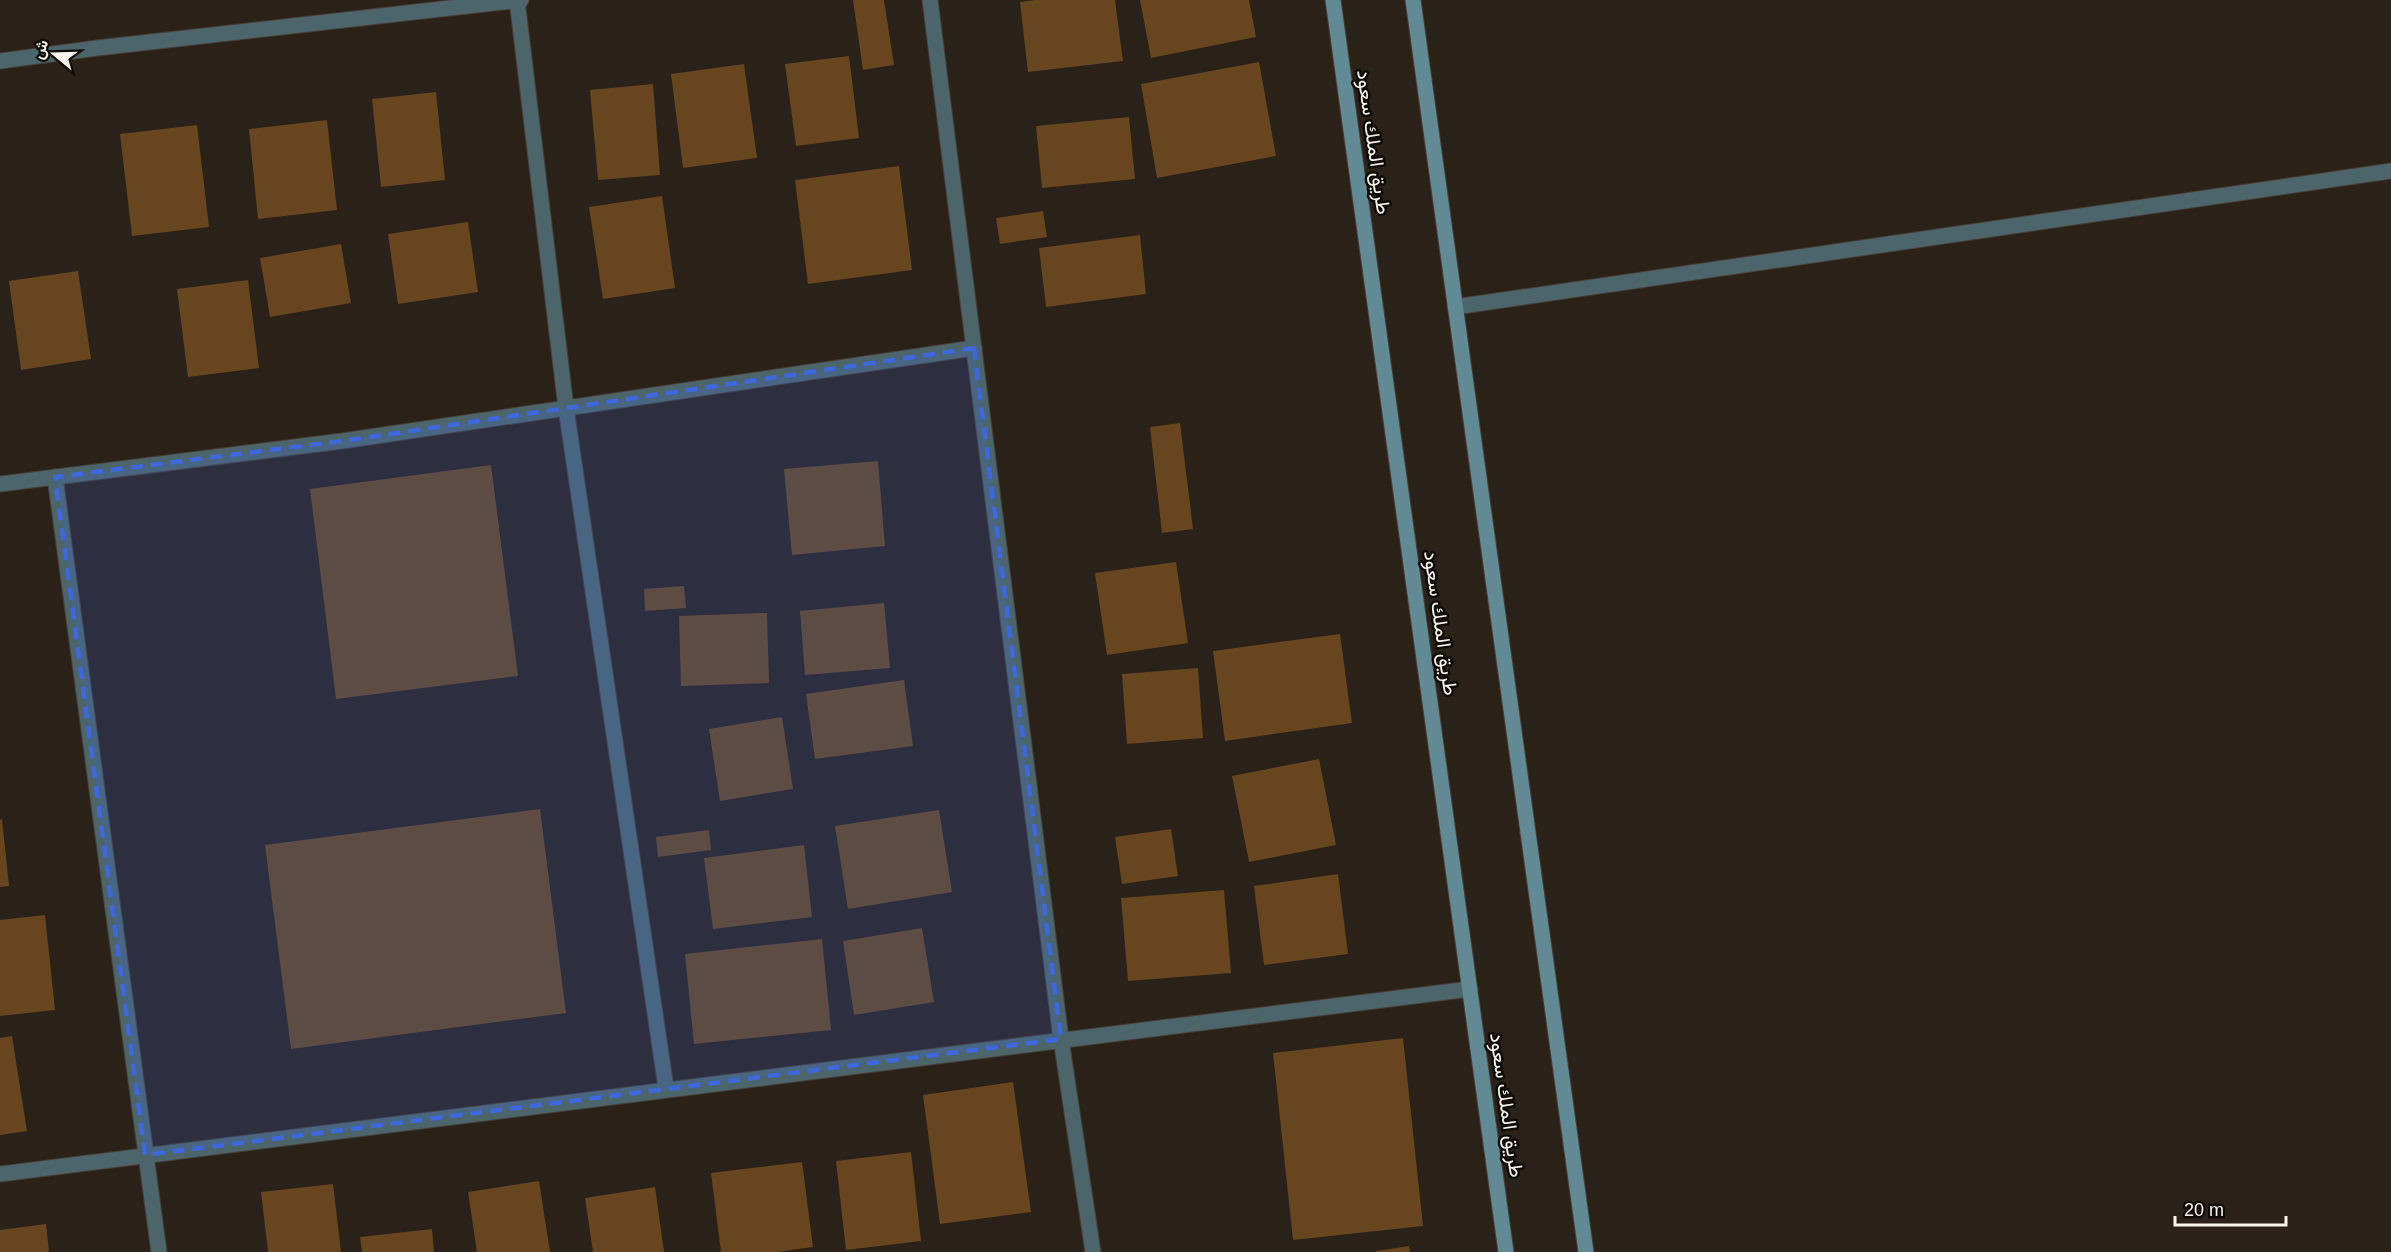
<svg xmlns="http://www.w3.org/2000/svg" width="2391" height="1252" font-family="Arial,Vazirmatn,sans-serif">
	<rect width="100%" height="100%" fill="#2a2119"/>
	<g fill="#66451f">
		<path d="M853,0h31l10,65 -31,5z"/>
		<path d="M1035,0h80l8,61 -95,11 -8,-70z"/>
		<path d="M1140,0h109l7,37 -105,21z"/>
		<path d="M849,56l10,82 -63,8 -11,-82z"/>
		<path d="M1259,62l17,94 -119,22 -16,-94z"/>
		<path d="M744,64l13,94 -74,10 -12,-94z"/>
		<path d="M653,84l7,91 -62,5 -8,-90z"/>
		<path d="M436,92l9,88 -64,7 -9,-88z"/>
		<path d="M1129,117l6,62 -93,9 -6,-62z"/>
		<path d="M327,120l10,90 -79,9 -9,-90z"/>
		<path d="M197,125l12,102 -77,9 -12,-102z"/>
		<path d="M899,166l13,104 -104,14 -13,-104z"/>
		<path d="M662,196l13,92 -72,11 -14,-92z"/>
		<path d="M1043,211l4,26 -47,7 -4,-26z"/>
		<path d="M468,222l10,70 -80,12 -10,-70z"/>
		<path d="M1140,235l6,59 -100,13 -7,-59z"/>
		<path d="M341,244l10,59 -81,14 -10,-59z"/>
		<path d="M78,271l13,88 -70,11 -12,-89z"/>
		<path d="M248,280l11,88 -71,9 -11,-88z"/>
		<path d="M1180,423l13,106 -31,4 -12,-106z"/>
		<path d="M878,461l7,85 -93,9 -8,-86z"/>
		<path d="M491,465l27,211 -182,23 -26,-210z"/>
		<path d="M1176,562l12,81 -81,12 -12,-82z"/>
		<path d="M684,586l2,22 -41,3 -1,-22z"/>
		<path d="M884,603l6,65 -85,7 -5,-64z"/>
		<path d="M767,613l2,70 -88,3 -2,-70z"/>
		<path d="M1340,634l12,89 -127,18 -12,-90z"/>
		<path d="M1198,668l5,70 -76,6 -5,-70z"/>
		<path d="M904,680l9,66 -98,13 -9,-65z"/>
		<path d="M782,717l11,72 -73,12 -11,-72z"/>
		<path d="M1319,759l17,86 -87,17 -17,-86z"/>
		<path d="M540,809l26,204 -275,36 -26,-204z"/>
		<path d="M939,810l13,82 -104,17 -13,-83z"/>
		<path d="M2,819l7,67 -9,1v-67z"/>
		<path d="M1171,829l7,47 -56,8 -7,-47z"/>
		<path d="M709,830l2,20 -53,7 -2,-20z"/>
		<path d="M804,845l8,72 -99,12 -9,-71z"/>
		<path d="M1338,874l10,80 -84,11 -10,-79z"/>
		<path d="M1224,890l7,83 -103,8 -7,-83z"/>
		<path d="M45,915l10,95 -55,6v-96z"/>
		<path d="M922,928l12,74 -80,13 -11,-74z"/>
		<path d="M822,939l9,91 -137,14 -9,-90z"/>
		<path d="M12,1036l15,95 -27,4v-97z"/>
		<path d="M1403,1038l20,188 -130,14 -20,-187z"/>
		<path d="M1013,1082l18,130 -91,12 -17,-129z"/>
		<path d="M911,1152l10,89 -75,9 -10,-89z"/>
		<path d="M802,1162l11,85 -36,5h-56l-10,-79z"/>
		<path d="M539,1181l11,71h-73l-9,-60z"/>
		<path d="M333,1184l8,68h-73l-7,-60z"/>
		<path d="M655,1187l9,65h-71l-8,-54z"/>
		<path d="M46,1224l3,28h-49v-22z"/>
		<path d="M432,1229l2,23h-72l-2,-15z"/>
		<path d="M1409,1246l1,6h-34v-1z"/>
	</g>
	<g fill="none" stroke-linecap="round" stroke-linejoin="round">
		<defs>
			<g id="minor">
				<path d="M517,0l49,408 100,680"/>
				<path d="M930,0l131,1039 32,213"/>
				<path d="M0,61l97,-13 424,-48"/>
				<path d="M55,477l104,775"/>
				<path d="M0,484l342,-43 632,-93"/>
				<path d="M0,1174l1470,-185"/>
			</g>
			<path id="tertiary" d="M1455,307l936,-136"/>
			<g id="secondary">
				<path d="M1333,0l173,1252"/>
				<path d="M1413,0l173,1252"/>
			</g>
		</defs>
		<use href="#minor" stroke="#473e37" stroke-width="17"/>
		<use href="#tertiary" stroke="#473e37" stroke-width="17"/>
		<use href="#secondary" stroke="#473e37" stroke-width="17"/>
		<use href="#minor" stroke="#4c656b" stroke-width="15"/>
		<use href="#tertiary" stroke="#4c656b" stroke-width="15"/>
		<use href="#secondary" stroke="#618a95" stroke-width="15"/>
	</g>
	<path fill="#3e67db" fill-opacity="0.2" stroke="#3e67db" stroke-width="4.5" stroke-dasharray="12 8" stroke-linejoin="round" d="M974,348l87,691 -916,116 -90,-678 287,-36z"/>
	<g text-anchor="middle" stroke-width="5" stroke-linejoin="round" paint-order="stroke">
		<g font-size="20" fill="#f9f3ed" stroke="#0f0c08">
			<text transform="translate(1374 142) rotate(82)" y="7">طريق الملك سعود</text>
			<text transform="translate(1441 623) rotate(82)" y="7">طريق الملك سعود</text>
			<text transform="translate(1507 1105) rotate(82)" y="7">طريق الملك سعود</text>
		</g>
	</g>
	<g transform="translate(54 54) rotate(289)" stroke="#0f0c08" stroke-width="4.5" paint-order="stroke">
	<path d="M0-4.5L10 22L0 15L-10 22Z" fill="#f9f3ed"/>
	<text y="-9" font-size="16" font-weight="bold" text-anchor="middle" fill="#f9f3ed">ش</text>
	</g>
	<path d="M2175 1216v9h111v-9" fill="none" stroke="#f9f3ed" stroke-width="3"/>
	<text x="2184" y="1216" font-size="18" fill="#f9f3ed" stroke="#0f0c08" stroke-width="4.5" paint-order="stroke">20 m</text>
</svg>
